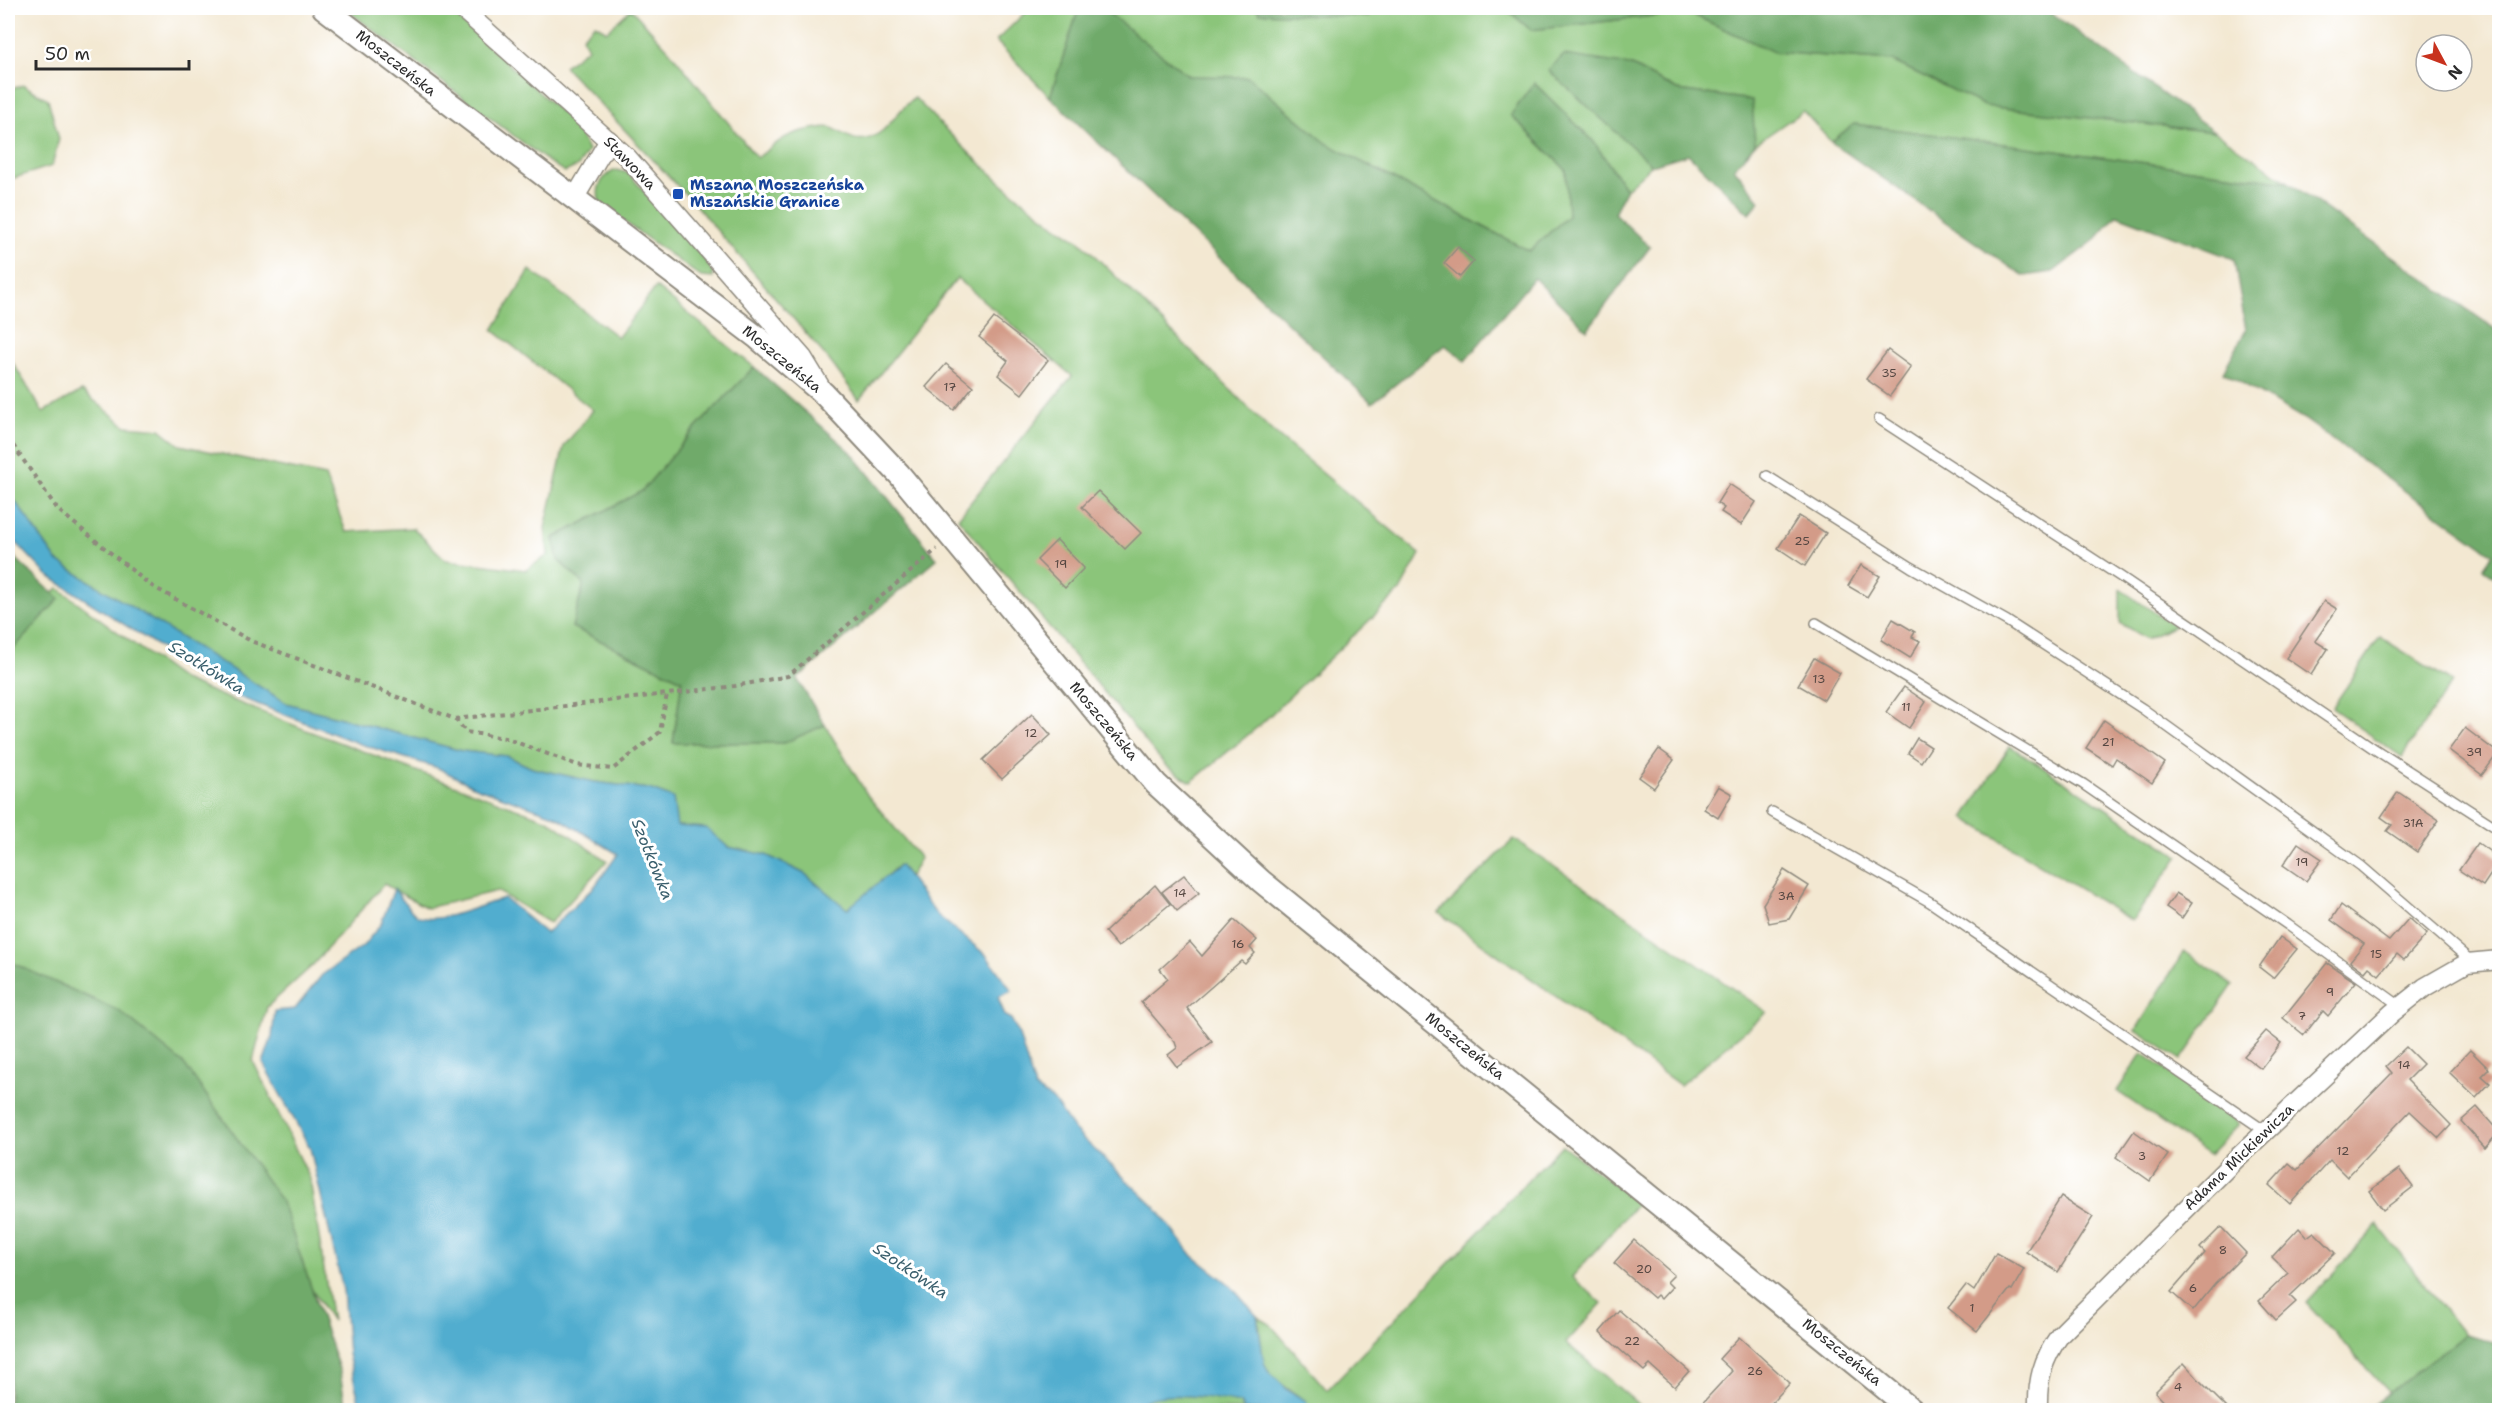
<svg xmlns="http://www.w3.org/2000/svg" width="2507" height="1418" font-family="'Shantell Sans',sans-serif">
	<rect width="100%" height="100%" fill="#fff"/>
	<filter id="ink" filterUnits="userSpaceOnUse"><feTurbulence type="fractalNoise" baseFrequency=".0167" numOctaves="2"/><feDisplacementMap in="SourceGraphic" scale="12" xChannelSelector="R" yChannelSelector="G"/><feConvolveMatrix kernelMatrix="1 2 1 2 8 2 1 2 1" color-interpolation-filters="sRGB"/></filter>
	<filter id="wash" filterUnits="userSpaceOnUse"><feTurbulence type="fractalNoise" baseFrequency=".008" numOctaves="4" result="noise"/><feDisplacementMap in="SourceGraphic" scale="24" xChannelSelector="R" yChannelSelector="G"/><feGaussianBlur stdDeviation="1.35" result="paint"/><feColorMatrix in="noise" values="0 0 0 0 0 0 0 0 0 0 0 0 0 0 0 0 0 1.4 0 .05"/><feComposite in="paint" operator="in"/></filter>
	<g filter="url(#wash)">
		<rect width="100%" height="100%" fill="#f3e8d2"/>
		<g fill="#8bc57a" stroke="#5b7852" stroke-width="1.5">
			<path d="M344,8h103l129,118 12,25 -10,15 -13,6 -15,-9z"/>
			<path d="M1030,8h49l-29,89 -54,-56z"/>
			<path d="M1102,8h154l4,5 109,3 -10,-8h146l26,22 156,-18 87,40 118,9 93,45 230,26 73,50 -434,-58 -23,18 -28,-31 -48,33 -4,-44 -74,-10 -47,-25 -81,5 103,95 -26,24 -33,-48 -59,-58 -23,32 55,55 2,46 -39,35 -203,-108 -78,-66 -59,-1z"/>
			<path d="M631,9l38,41 88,108c23,-17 27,-24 56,-29 6,-1 13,-3 19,-1 12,5 20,14 34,11 23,-5 31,-31 49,-41 50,52 104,107 166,144l191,189 148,123 -20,37 -140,134 -69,57 -25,-16 -208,-248 114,-142 -115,-98 -98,122 -30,-40 -139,-161 -126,-133 24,-18 -6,-11 13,-13 12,7z"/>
			<path d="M23,85l25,14 11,40 -7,27 -44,14v-90z"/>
			<path d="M616,170l12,3 77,87 8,12v6l-12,-1 -101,-73c-5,-16 0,-27 16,-34z"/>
			<path d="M530,270l88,67 38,-50 98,80 -61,64 -51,60 -88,47 4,22 26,24 -12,43 110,53 -9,62 110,1 42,-18 43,71 52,62 -10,19 -11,-12 -52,45 -42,-36 -39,-19 -38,-8 -23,-19 -29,-2 -3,-28 -24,-9 -54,-7 -63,-14 -25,-12 -45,-5 -176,-48 -229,-142 -49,-70v-136l35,57 39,-21 44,35 34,3 20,16 145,31 21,56 67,-4 33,32 80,10 22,-15 -3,-27 19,-82 29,-36 -100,-80z"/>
			<path d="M58,588l125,92 123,50 242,90 59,41 -57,62 -53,-32 -70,17 -43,-24 -72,82 -45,41 -14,54 57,118 22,142 -163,-255 -161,-81v-347z"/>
			<path d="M2120,589l55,37 -29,13 -26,-16z"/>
			<path d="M2380,637l72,45 -50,75 -70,-49z"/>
			<path d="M2010,746l169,110 -47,65 -168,-103z"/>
			<path d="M1514,839l253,173 -87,73 -241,-172z"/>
			<path d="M2184,951l49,34 -52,75 -45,-30z"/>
			<path d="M2142,1053l90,63 7,8 -30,31 -92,-64z"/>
			<path d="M1562,1145l76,57 -66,75 30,26 -36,40 79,67h-334c-11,-19 -37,-24 -47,-46 -6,-15 -1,-33 -7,-48l13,8 57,66z"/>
			<path d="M2378,1225l86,110 -74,59 -84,-92z"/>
			<path d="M1170,1395l49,3 21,5 4,7h-110l16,-13z"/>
		</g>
		<g fill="#70aa6a" stroke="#4e6a4a" stroke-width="1.5">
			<path d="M1079,8h23l87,68 59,1 78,66 203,108 39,-35 -2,-46 -55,-55 23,-32 59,58 33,48 -12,24 36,34 -63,83 -53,-52 -69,83 -20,-16 -73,58 -322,-306z"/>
			<path d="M1256,8h103l10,9 -109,-4z"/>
			<path d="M1505,8h539l171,124 -230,-26 -93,-45 -118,-9 -87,-40 -156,18z"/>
			<path d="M1564,55l66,10 47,25 75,10 3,44 -21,24 26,33 -11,13 -61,-60 -36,11 -104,-95z"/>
			<path d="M1854,124l434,58 211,150v248l-16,-12 10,-14 -189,-135 -81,-47 23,-42 -12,-71 -117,-44 -21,24 -43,33 -30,4 -192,-134z"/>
			<path d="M754,367l97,85 86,107 -140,120 28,46 -41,18h-111l9,-63 -110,-53 12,-43 -26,-24 -4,-22 88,-47 51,-60z"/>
			<path d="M8,551l51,48 -51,56z"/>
			<path d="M8,961l111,50 66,54 97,137 58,170 6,38h-338l3,-53 -3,-104z"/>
			<path d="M2464,1335l35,8v67h-133z"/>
		</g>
		<path fill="#51adcf" stroke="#3e6c7d" stroke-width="1.5" d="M8,491l49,70 229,142 176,48 45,5 25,12 63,14 54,7 24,9 4,28 29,2 22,19 38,8 39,19 42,35 53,-44 36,49 50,41 26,36 -14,6 7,19 6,3 7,13 17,56 18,12 21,30 81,77 38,49 36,28 28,32 7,46 4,9 21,20 16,9 6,10h-67l-4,-7c-24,-5 -93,-17 -106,7h-773l-13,-56 -5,-64 -33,-142 -47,-85 9,-26 3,-26 20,-2 27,-34 41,-29 18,-22 13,-35c7,8 14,20 22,26 16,12 70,-11 88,-17l42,35 49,-47 23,-32 -64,-39 -79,-28 -37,-19 -78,-24 -126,-49 -187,-120 -39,-41z"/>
		<g id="blocks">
			<g fill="#d39b88">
				<path d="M1458,247l16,14 -14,16 -16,-14z"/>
				<path d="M994,318l54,42 -26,34 -24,-19 10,-14 -29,-24z"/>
				<path d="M1888,350l23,17 -21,29 -24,-17z"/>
				<path d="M946,364l27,22 -19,24 -28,-23z"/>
				<path d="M1729,484l27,18 -15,23 -20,-13 3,-4 -7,-5z"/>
				<path d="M1098,491l43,42 -16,16 -43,-42z"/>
				<path d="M1799,516l27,17 -21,33 -27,-18z"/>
				<path d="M1057,540l27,28 -19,20 -28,-28z"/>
				<path d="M1861,565l19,11 -13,21 -19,-11z"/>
				<path d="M2324,601l13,8 -22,32 13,8 -17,26 -25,-17z"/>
				<path d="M1893,619l22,13 -3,5 8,4 -10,17 -29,-18z"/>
				<path d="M1814,658l26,15 -16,27 -26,-15z"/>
				<path d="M1904,687l22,15 -17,26 -23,-16z"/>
				<path d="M1032,714l19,21 -49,44 -19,-19z"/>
				<path d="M2104,720l61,43 -13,20 -36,-25 -4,7 -26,-17z"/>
				<path d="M2465,728l33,25 -16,22 -33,-25z"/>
				<path d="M1917,738l14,9 -10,15 -13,-9z"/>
				<path d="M1659,749l15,11 -20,28 -15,-11z"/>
				<path d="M1718,786l14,8 -14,24 -14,-9z"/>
				<path d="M2398,792l41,28 -22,32 -30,-21 5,-6 -11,-8z"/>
				<path d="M2298,843l24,16 -16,22 -23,-16z"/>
				<path d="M2478,843l21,15v4l-16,24 -24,-16z"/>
				<path d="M1784,870l25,16 -20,33 -20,4 -6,-19z"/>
				<path d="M1184,875l15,18 -22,18 -15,-19z"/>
				<path d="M1155,885l15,19 -52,43 -13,-15z"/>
				<path d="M2176,893l16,10 -10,15 -16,-11z"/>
				<path d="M2341,905l48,36 20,-23 18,16 -23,26 -7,-6 -18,21 -10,-8 -4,5 -15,-11 14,-17 -33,-24z"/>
				<path d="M1234,920l23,20 -7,8 5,5 -10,11 -4,-3 -54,47 25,34 -35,25 -9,-12 9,-7 -2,-6 -34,-40 27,-23 -8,-10 30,-27 12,14z"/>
				<path d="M2280,937l17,12 -24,29 -14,-11z"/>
				<path d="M2327,963l29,19 -28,34 -5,-5 -19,24 -21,-17z"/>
				<path d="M2266,1031l15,12 -20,26 -17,-13z"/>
				<path d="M2406,1047l17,17 -16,16 44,45 -12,13 -29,-27 -63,66 -17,-17 -40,44 -21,-19 20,-22 8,7 95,-97 -6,-7z"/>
				<path d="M2470,1050l19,19 -7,7 8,7 -14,15 -27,-26z"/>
				<path d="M2477,1107l22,25 -14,16 -24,-27z"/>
				<path d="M2134,1131l34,24 -18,26 -34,-24z"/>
				<path d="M2399,1169l14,18 -30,23 -14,-19z"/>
				<path d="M2061,1197l32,20 -35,55 -32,-20z"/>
				<path d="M2221,1227l25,26 -31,31 -22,27 -22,-19 34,-39 -5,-5z"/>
				<path d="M2299,1228l8,9 7,-5 21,21 -45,43 6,6 -20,18 -17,-19 29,-28 -16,-16z"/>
				<path d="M1634,1240l40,35 -7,7 5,5 -11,12 -4,-4 -3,3 -40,-35z"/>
				<path d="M1996,1253l28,16 -12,21 -2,-1 -33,42 -29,-23 18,-23 8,6z"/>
				<path d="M1619,1310l70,61 -14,16 -25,-22 -6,6 -44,-39z"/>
				<path d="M1739,1337l51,46 -25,27h-69l36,-39 -13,-12z"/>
				<path d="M2184,1363l17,19 28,28h-57l-17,-18z"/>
			</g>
		</g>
	</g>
	<g filter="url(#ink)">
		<use href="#blocks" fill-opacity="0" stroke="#8f8a7e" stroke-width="1.5"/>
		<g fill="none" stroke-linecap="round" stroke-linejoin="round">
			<defs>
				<g id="service">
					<path d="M1879,419l242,158 252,171 127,82"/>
					<path d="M1767,476l144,91 96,54 136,88 218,157 111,96"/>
					<path d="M1816,623l267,161 205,141 112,81"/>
					<path d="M1772,812l158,90 335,229"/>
				</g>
				<g id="minor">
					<path d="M461,8l166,149 176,201 17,28"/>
					<path d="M574,199l35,-59"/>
					<path d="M2038,1410c-1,-29 4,-50 22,-75l177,-177 155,-145 33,-26 42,-24 33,-3"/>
				</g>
				<path id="tertiary" d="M324,8l434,330 66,56 75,80 257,310 105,97 651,529"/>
			</defs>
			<use href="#service" stroke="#8f8a7e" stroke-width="12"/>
			<use href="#minor" stroke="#8f8a7e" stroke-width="21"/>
			<use href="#tertiary" stroke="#8f8a7e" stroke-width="26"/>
			<g stroke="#8f8a7e" stroke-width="4" stroke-dasharray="4.5 4.5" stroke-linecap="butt">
				<path d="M8,438l50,72 92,75 101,56 204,78 280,-33 53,-10 149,-127"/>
				<path d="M455,719l11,13 39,6 72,27 36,4 47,-37 7,-38"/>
			</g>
			<use href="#service" stroke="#fff" stroke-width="9"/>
			<use href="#minor" stroke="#fff" stroke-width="18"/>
			<use href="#tertiary" stroke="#fff" stroke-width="22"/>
		</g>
	</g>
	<rect fill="#1a4fb4" stroke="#fff" stroke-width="2" x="672" y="188" width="12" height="12" rx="3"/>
	<g text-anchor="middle" stroke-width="6" stroke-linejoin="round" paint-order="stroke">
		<g font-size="12" fill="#554742">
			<text x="1889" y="377">35</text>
			<text x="950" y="391">17</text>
			<text x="1802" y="545">25</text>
			<text x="1061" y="568">19</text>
			<text x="1819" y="683">13</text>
			<text x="1906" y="711">11</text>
			<text x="1031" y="737">12</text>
			<text x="2108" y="746">21</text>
			<text x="2474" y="756">39</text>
			<text x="2413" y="827">31A</text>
			<text x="2302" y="866">19</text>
			<text x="1180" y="897">14</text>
			<text x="1786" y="900">3A</text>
			<text x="1238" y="948">16</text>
			<text x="2376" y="958">15</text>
			<text x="2330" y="996">9</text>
			<text x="2302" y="1020">7</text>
			<text x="2404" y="1069">14</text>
			<text x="2343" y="1155">12</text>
			<text x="2142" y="1160">3</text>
			<text x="2223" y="1254">8</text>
			<text x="1644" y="1273">20</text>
			<text x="2193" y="1292">6</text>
			<text x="1972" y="1312">1</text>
			<text x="1632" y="1345">22</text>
			<text x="1755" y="1375">26</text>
			<text x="2178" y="1391">4</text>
		</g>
		<g font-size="15" fill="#2b2b2b" stroke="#fff">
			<text transform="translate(396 63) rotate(38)" y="5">Moszczeńska</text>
			<text transform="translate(630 163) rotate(46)" y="5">Stawowa</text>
			<text transform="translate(782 359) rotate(39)" y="5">Moszczeńska</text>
			<text transform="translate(1104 721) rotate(50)" y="5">Moszczeńska</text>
			<text transform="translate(1465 1046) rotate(39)" y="5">Moszczeńska</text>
			<text transform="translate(2239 1157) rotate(-44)" y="5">Adama Mickiewicza</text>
			<text transform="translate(1842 1352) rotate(39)" y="5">Moszczeńska</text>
		</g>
		<g font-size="15" font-weight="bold" fill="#164399" stroke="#fff" text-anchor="start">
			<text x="690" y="190">Mszana Moszczeńska<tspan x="690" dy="17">Mszańskie Granice</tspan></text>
		</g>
		<g font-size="16" font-style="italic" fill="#3a5f6d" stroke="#fff">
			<text transform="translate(207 667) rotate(32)" y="6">Szotkówka</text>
			<text transform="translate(653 859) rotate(68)" y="6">Szotkówka</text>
			<text transform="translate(911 1270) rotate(34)" y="6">Szotkówka</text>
		</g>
	</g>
	<rect width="2507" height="1418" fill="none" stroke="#fff" stroke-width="30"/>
	<g transform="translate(2444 63) rotate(131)"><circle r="28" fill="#ffffff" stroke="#aaaaaa" stroke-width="1.5"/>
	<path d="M0-4.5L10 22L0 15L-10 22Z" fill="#c8321e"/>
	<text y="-9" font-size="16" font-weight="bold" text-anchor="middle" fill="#2b2b2b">N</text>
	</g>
	<path d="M36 60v9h153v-9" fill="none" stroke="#2b2b2b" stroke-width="3"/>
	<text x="45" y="60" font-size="18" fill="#2b2b2b" stroke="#ffffff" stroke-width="4.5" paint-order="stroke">50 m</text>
</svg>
